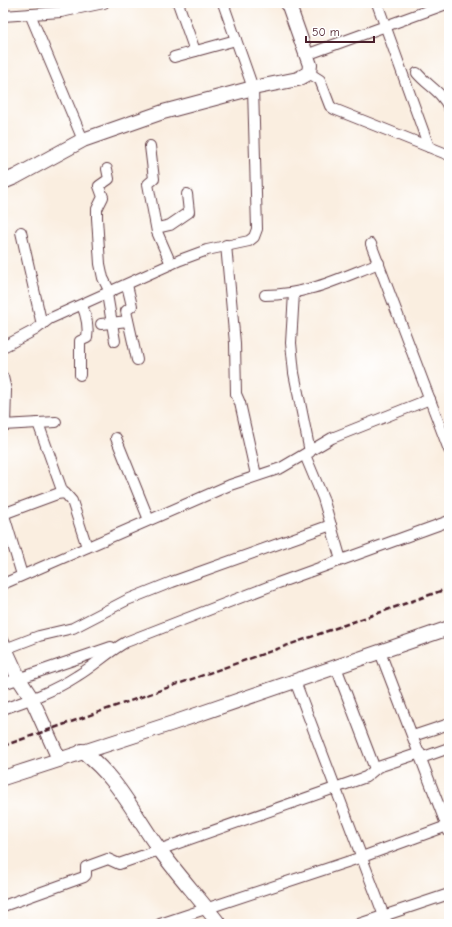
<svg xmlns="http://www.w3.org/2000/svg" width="452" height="927" font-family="'Comic Neue',sans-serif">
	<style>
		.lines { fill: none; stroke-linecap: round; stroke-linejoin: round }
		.street-casing { stroke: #643e46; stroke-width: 12 }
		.secondary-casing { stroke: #643e46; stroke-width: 16 }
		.street { stroke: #fff; stroke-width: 10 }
		.secondary { stroke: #fff; stroke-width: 14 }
		.rail { stroke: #4a1f2b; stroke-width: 2.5; stroke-dasharray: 6 3; stroke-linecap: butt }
	</style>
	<rect width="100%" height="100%" fill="#fff"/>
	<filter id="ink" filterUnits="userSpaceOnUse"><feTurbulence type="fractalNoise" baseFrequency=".025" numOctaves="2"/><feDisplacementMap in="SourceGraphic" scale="8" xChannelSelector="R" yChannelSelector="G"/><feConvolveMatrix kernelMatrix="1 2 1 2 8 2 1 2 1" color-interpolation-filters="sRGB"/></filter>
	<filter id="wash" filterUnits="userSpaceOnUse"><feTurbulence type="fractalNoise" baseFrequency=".012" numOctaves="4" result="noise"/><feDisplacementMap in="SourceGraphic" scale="16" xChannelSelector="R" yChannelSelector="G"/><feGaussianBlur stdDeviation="0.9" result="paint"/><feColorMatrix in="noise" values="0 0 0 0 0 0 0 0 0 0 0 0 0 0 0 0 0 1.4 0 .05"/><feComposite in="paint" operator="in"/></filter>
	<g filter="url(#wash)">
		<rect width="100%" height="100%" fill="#faeee0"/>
	</g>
	<g filter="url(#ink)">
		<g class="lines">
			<g class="street-casing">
				<g id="street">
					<path d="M 178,3 L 195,51"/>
					<path d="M 377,3 L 429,147"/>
					<path d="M 30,14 L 83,140"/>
					<path d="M 3,16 L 61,12 L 104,3"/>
					<path d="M 306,55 L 449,3"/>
					<path d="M 174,57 L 236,40"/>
					<path d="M 309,73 L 320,80 L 330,106 L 334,109 L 449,155"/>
					<path d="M 417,73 C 428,86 442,92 449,108"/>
					<path d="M 150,146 L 154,179 L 148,184 L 157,232 L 171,264"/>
					<path d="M 107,169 L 109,179 L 99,186 L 103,197 L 97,209 L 97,218 L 100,264 L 103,278 L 110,292"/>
					<path d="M 157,228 L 170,225 L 189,212 L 187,194"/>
					<path d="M 21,232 L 42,325"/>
					<path d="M 371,244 L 449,450"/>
					<path d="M 226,245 L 235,343 L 236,394 L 240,403 L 256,475"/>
					<path d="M 127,285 L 132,306 L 126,311 L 137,360"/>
					<path d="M 294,293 L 291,343 L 294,373 L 310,452"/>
					<path d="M 107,294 L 115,341"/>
					<path d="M 265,295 C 308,295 340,278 379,263"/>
					<path d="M 101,324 L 128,321"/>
					<path d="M 3,347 L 35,330 L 49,319 L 180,260 L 207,250 L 249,241 L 254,237 L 257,229 L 253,88 L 223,3"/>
					<path d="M 80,375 L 80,341 L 87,338 C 89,327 86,315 82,305"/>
					<path d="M 3,377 L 6,390 L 5,425"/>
					<path d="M 38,423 L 63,493"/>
					<path d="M 3,425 L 56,422"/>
					<path d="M 116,438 L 149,520"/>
					<path d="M 305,455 L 323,498 L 341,560"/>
					<path d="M 3,512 L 22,575"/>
					<path d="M 3,514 L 57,494 L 65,493 L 72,501 L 87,547"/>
					<path d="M 3,584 L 230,485 L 281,468 L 332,438 L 430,399"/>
					<path d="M 5,649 L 39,636 L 73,628 L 127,600 L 172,582 L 331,525"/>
					<path d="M 380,652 L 449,832"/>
					<path d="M 336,667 L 375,769"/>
					<path d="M 295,681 L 387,924"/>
					<path d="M 3,684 L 111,647"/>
					<path d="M 3,709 C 29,700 54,691 77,676 C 94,666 108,652 126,642 L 278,583 L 449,521"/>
					<path d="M 413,736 L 449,724"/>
					<path d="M 421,758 L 449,748"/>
					<path d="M 3,906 L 84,877 L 86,875 L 86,867 L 108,859 L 119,864 L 366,777 L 378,767 L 420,753"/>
					<path d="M 160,924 L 362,857 L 447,826"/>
					<path d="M 359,924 L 449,894"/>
				</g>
			</g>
			<g class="secondary-casing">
				<g id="secondary">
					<path d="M 3,182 L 15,177 L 83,140 L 163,112 L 253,88 L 298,79 L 309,73 L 310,65 L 288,3"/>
					<path d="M 3,644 L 19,679 L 32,699 L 59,759"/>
					<path d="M 82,751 C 119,779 133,813 159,849 C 178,875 200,899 219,924"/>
					<path d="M 3,778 L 173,723 L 449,628"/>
				</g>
			</g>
			<use href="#street" class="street"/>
			<use href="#secondary" class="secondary"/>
			<path class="rail" d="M 3,746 L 449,588"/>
		</g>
	</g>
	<rect width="452" height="927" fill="none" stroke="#fff" stroke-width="16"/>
	<path d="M306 36v6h68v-6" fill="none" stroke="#4a1f2b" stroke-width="2"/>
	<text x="312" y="36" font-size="12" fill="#4a1f2b" stroke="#ffffff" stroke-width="3" paint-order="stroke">50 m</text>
</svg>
